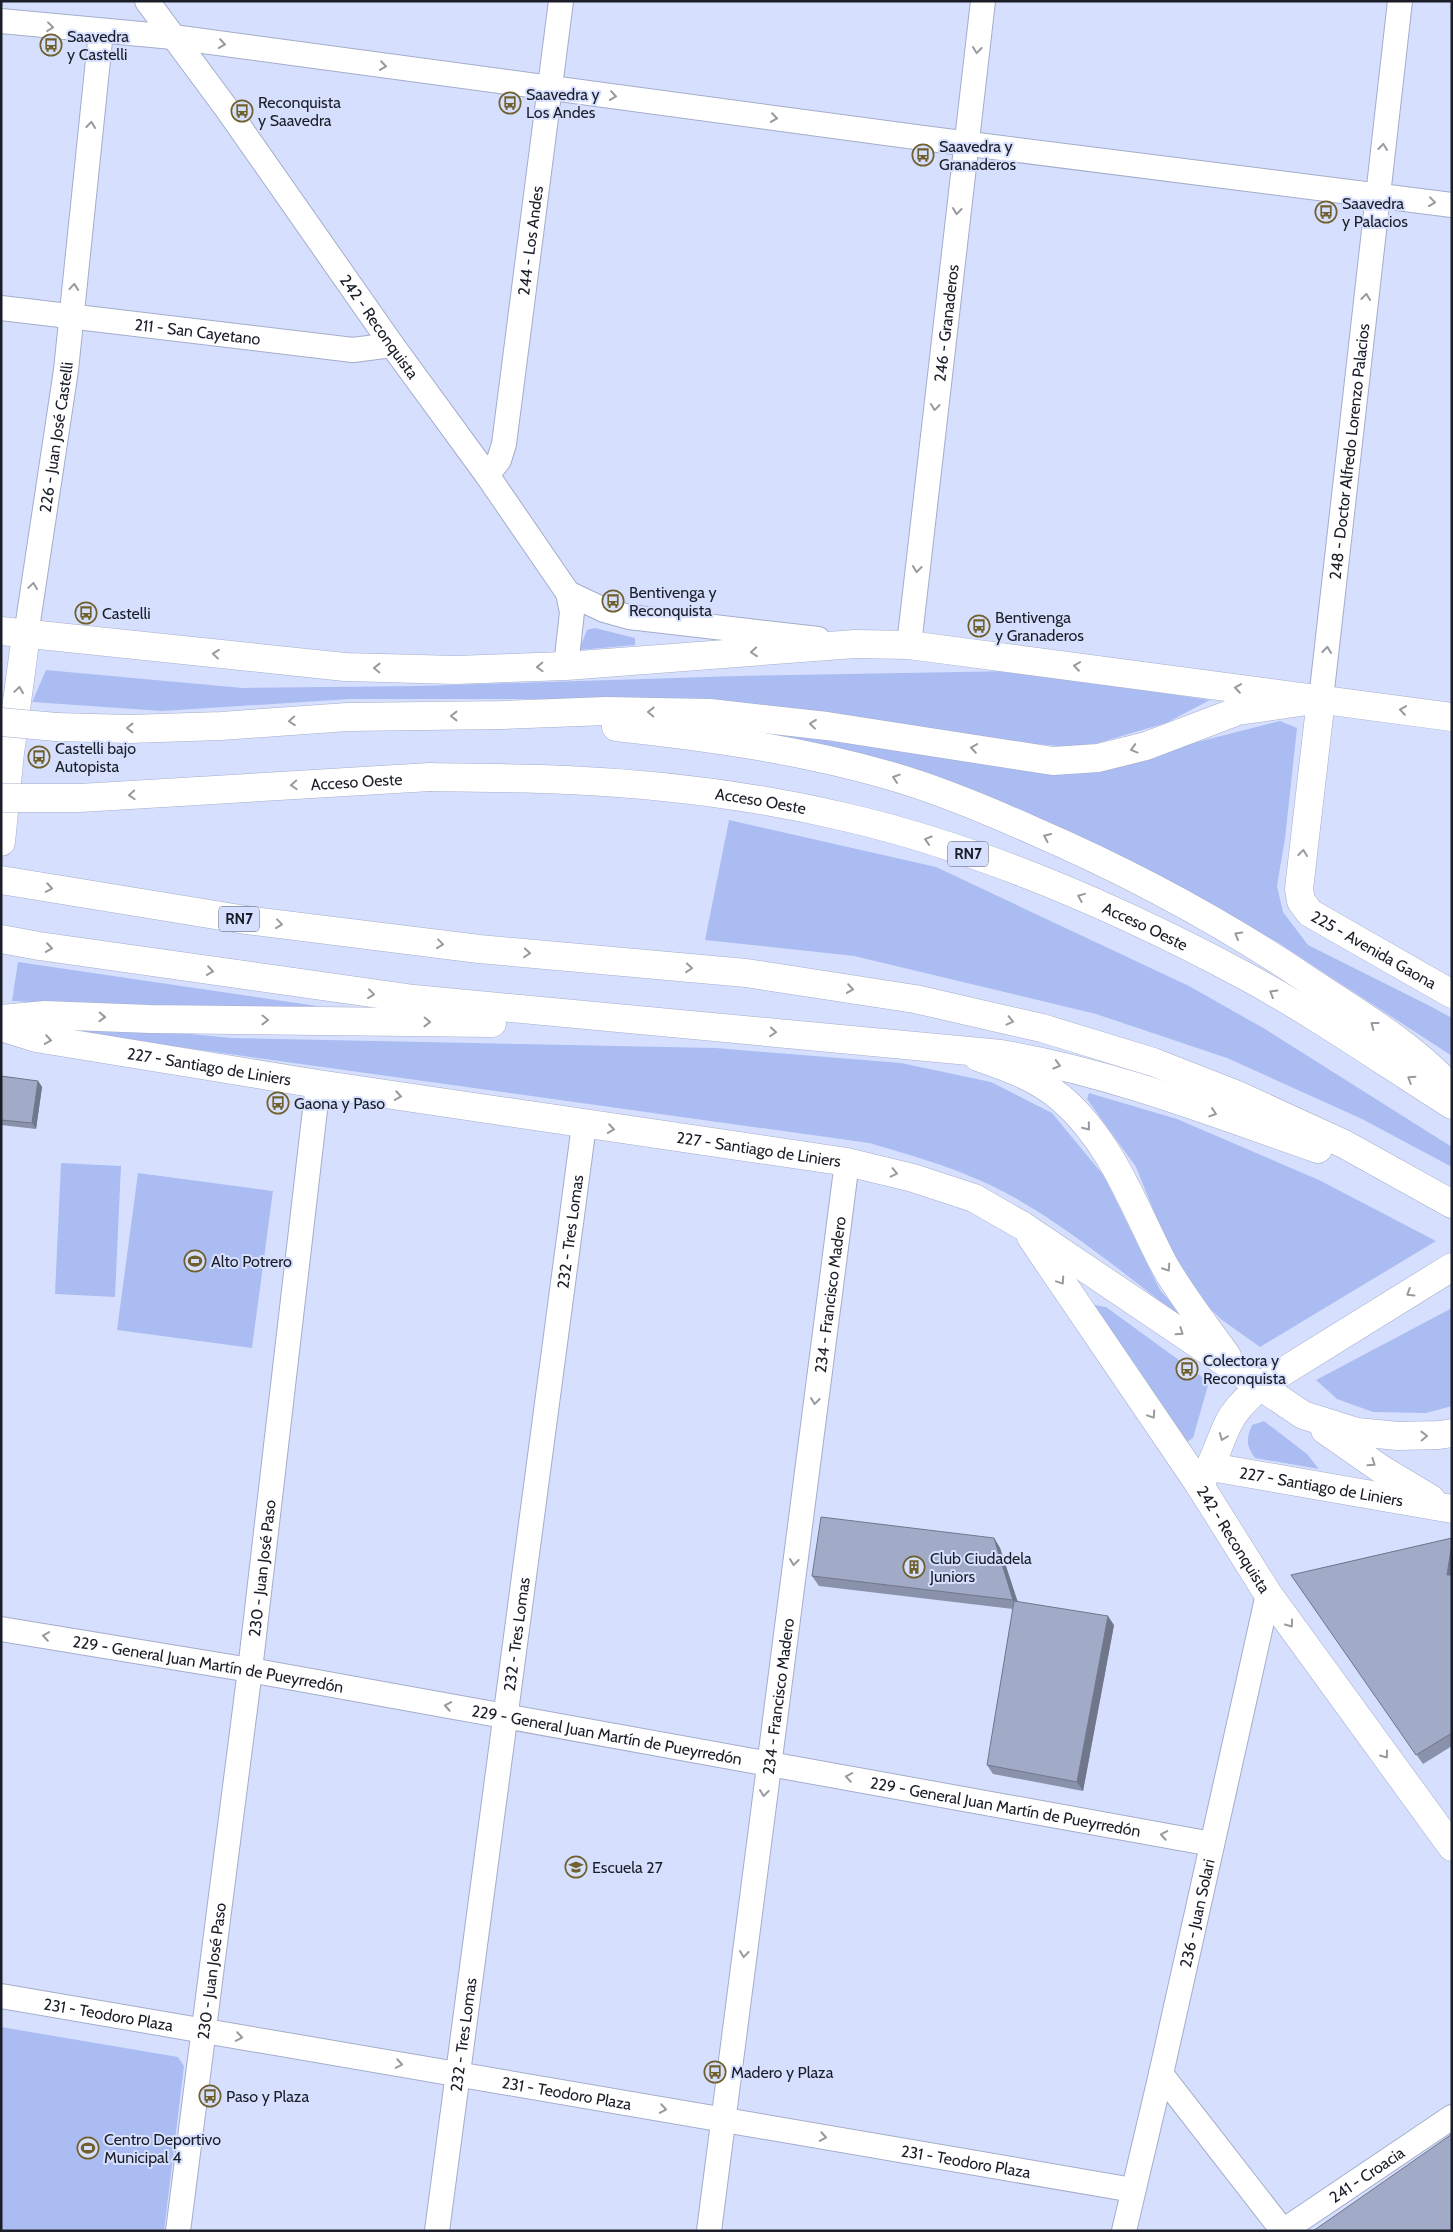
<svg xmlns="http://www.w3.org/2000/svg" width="1453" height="2232" font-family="Cabin,sans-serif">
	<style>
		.green { fill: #abbcf3 }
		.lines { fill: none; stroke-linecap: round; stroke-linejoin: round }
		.street-casing { stroke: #a4adca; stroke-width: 26 }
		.secondary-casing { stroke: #a4adca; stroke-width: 29 }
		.highway-casing { stroke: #a4adca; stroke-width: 29 }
		.street { stroke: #fff; stroke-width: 24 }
		.secondary { stroke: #fff; stroke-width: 28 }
		.highway { stroke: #fff; stroke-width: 28 }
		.highway-bridge-casing { stroke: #a4adca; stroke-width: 29; stroke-linecap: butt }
		.highway-bridge { stroke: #fff; stroke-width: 28 }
		.wall { fill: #8a92ab }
		.shaded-wall { fill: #71778b }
		.building { fill: #a1aac7; stroke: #71778b }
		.oneway { stroke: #989a9f }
		.labels { text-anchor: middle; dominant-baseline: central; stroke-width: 4; stroke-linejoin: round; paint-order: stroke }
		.shield { fill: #d6e0fe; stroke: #535869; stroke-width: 1 }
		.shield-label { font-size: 15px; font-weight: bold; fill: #1b1e29 }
		.poi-label { font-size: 16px; fill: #1b1e29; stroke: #d6e0fe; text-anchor: start }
		.street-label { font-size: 16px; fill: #1b1e29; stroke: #d6e0fe }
	</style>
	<rect width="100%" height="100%" fill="#d6e0fe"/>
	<g class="green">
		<path d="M 595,628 L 635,638 L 635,645 L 579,650 L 587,630 Z"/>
		<path d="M 46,670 L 243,688 L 418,686 L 737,676 L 1015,671 L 1210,700 L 1166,723 L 1081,748 L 958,737 L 615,699 L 350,699 L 162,711 L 32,702 Z"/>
		<path d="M 1280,721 L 1297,728 L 1285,839 L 1277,886 L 1283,912 L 1308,945 L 1430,1006 L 1452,1018 L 1452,1056 L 1277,942 L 1078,836 L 913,769 L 709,722 L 1107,765 Z"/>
		<path d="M 729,820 L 936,867 L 1189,986 L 1265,1029 L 1452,1147 L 1452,1167 L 1362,1119 L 1227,1058 L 1096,1014 L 854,956 L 705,940 Z"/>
		<path d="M 18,962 L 317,1006 L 164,1009 L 12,1001 Z"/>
		<path d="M 53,1021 L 232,1038 L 716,1048 L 901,1063 L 991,1082 L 1052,1113 L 1104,1176 L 1160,1290 L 1191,1325 C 1134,1282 1071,1228 1008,1194 C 964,1170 917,1157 869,1143 L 50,1029 Z"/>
		<path d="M 1089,1093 L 1177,1119 L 1319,1180 L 1436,1241 L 1260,1347 L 1222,1320 L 1200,1299 L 1169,1249 L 1136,1167 L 1087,1099 Z"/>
		<path d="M 61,1163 L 121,1166 L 115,1297 L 55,1294 Z"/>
		<path d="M 138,1173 L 273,1191 L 252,1348 L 117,1330 Z"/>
		<path d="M 1095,1305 L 1106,1307 L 1209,1382 L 1193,1438 L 1185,1443 L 1090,1311 Z"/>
		<path d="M 1452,1308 L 1452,1406 L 1426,1413 L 1373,1412 L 1337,1399 L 1316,1380 Z"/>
		<path d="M 1264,1421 L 1307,1454 L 1319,1469 L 1255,1458 C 1246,1445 1246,1439 1252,1425 Z"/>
		<path d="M 1,2027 L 178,2057 L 184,2066 L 164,2231 L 1,2231 Z"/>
	</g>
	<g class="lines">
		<g class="street-casing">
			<g id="street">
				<path id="s1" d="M 147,1 L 227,109 L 392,345 L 487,475 L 568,593 L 572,612 L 566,666"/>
				<path d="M 1,21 L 173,37 L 923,138 L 1452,205"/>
				<path id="s2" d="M 1,308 L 353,350 L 392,345"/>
				<path id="s3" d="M 487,475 L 499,460 L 504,444 L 561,1"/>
				<path d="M 568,593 L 604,610 L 629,617 L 818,639"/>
				<path id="s4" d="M 26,635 L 66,370 L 101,31"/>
				<path id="s5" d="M 909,645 L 983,1"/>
				<path id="s6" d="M 1321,699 L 1400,1"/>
				<path id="s7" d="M 1,1629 L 250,1670 L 1212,1844"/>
				<path id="s8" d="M 1,1996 L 1133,2190"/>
				<path d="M 1161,2074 L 1283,2231"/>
				<path id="s9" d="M 178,2231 L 250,1670 L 318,1084"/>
				<path id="s10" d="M 437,2231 L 584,1125"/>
				<path id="s11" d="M 709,2231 L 847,1162"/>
				<path id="s12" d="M 1124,2231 L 1161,2074 L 1268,1594"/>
				<path id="s13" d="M 1283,2231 L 1452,2117"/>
			</g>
		</g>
		<g class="secondary-casing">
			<g id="secondary">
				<path d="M 1,631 L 345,667 L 456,670 L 566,666 L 855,644 L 909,645 L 1452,717"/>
				<path id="s14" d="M 1321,699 L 1299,889 L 1301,901 L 1310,913 L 1452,994"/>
				<path d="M 1,842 L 10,753 L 26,635"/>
				<path id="s15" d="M 1,1027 L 36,1038 L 318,1084 L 847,1162 L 913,1178 L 974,1198 L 1023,1226 L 1303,1415 L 1357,1432 L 1398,1436 L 1439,1435 L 1452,1433"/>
				<path d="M 978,1057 C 1007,1067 1038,1078 1062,1099 C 1110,1140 1133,1204 1161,1259 C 1179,1293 1205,1325 1227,1356"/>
				<path id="s16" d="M 1031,1237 L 1199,1484 L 1268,1594 L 1452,1847"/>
				<path d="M 1325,1430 L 1381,1469 L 1431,1499"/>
				<path id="s17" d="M 1211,1467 L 1452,1509"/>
				<path d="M 1199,1484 C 1215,1462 1217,1447 1228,1424 C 1235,1409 1248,1398 1260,1386 L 1452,1267"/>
			</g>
		</g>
		<g class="highway-casing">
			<g id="highway">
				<path d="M 56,727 L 129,729 L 221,726 L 347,717 L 503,715 L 606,711 L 710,713 L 827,726 L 1053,761 L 1098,758 L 1146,746 L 1238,711 L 1321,699"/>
				<path d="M 616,727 C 709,737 801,750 891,776 C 940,790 987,810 1034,831 C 1131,873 1224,923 1311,982 C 1358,1013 1415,1047 1452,1089"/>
				<path id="s18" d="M 430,777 C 476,778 521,778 567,780 C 659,784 755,796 845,817 C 983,849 1122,910 1247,977 C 1317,1015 1384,1062 1452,1105"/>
				<path d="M 1,880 L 246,920 L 479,949 L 746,973 L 915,999 L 1042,1028 L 1153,1062 L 1235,1094 L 1344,1144 L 1452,1204"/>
				<path d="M 1,939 L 39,946 L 414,999 L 1001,1054 C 1110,1072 1214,1113 1318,1149"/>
				<path d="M 1,1019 L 45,1015 L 150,1019 L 492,1023"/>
			</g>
		</g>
		<use href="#street" class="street"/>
		<use href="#secondary" class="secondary"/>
		<use href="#highway" class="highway"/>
		<g class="highway-bridge-casing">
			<g id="highway-bridge">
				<path d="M 1,722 L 56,727"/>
				<path id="s19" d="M 1,798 L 80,798 L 430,777"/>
			</g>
		</g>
		<use href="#highway-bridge" class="highway-bridge"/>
	</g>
	<g class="wall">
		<path d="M 1,1076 L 38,1081 L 42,1087 L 36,1129 L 1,1125 Z"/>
		<path d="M 994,1538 L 1000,1548 L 1018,1602 L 1114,1625 L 1083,1791 L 993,1774 L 987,1765 L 1013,1609 L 819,1586 L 812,1576 Z"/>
		<path d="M 1452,1538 L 1452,1746 L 1423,1764 L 1291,1575 Z"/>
	</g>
	<g class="shaded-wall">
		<path d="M 38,1081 L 42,1087 L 36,1129 L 32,1123 Z"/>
		<path d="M 994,1538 L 1000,1548 L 1020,1610 L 1013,1600 Z"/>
		<path d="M 1452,1543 L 1452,1582 L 1447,1575 Z"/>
		<path d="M 1108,1616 L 1114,1625 L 1083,1791 L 1077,1782 Z"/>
	</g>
	<g class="building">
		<path d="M 1,1076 L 38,1081 L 32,1123 L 1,1120 Z"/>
		<path d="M 821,1517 L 994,1538 L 1013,1600 L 812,1576 Z"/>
		<path d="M 1452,1538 L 1452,1543 L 1447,1575 L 1452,1575 L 1452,1733 L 1416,1755 L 1291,1575 Z"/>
		<path d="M 1014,1601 L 1108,1616 L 1077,1782 L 987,1765 Z"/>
		<path d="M 1452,2134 L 1452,2231 L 1313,2231 Z"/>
	</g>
	<defs><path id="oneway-chevron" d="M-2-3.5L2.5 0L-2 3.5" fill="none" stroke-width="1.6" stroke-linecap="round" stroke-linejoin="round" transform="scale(1.25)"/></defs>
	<g class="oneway">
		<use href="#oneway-chevron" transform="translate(50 27) rotate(6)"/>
		<use href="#oneway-chevron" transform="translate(222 44) rotate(8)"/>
		<use href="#oneway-chevron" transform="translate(977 50) rotate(97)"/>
		<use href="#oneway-chevron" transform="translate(383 66) rotate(8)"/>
		<use href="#oneway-chevron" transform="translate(613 96) rotate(8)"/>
		<use href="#oneway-chevron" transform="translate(774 118) rotate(8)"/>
		<use href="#oneway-chevron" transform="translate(91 125) rotate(-84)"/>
		<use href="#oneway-chevron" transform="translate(1383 147) rotate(-83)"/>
		<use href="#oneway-chevron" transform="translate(1432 202) rotate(7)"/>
		<use href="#oneway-chevron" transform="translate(957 211) rotate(96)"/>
		<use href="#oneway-chevron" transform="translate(74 287) rotate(-85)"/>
		<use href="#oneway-chevron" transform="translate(1366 297) rotate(-84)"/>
		<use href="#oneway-chevron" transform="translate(935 407) rotate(96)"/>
		<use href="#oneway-chevron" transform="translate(917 569) rotate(96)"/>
		<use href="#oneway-chevron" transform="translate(33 586) rotate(-82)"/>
		<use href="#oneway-chevron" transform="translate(1327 650) rotate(-84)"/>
		<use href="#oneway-chevron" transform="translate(754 652) rotate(175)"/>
		<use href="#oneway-chevron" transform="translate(216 654) rotate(-174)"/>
		<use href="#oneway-chevron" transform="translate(1077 666) rotate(-172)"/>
		<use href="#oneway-chevron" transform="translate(540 667) rotate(178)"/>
		<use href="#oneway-chevron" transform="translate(377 668) rotate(-179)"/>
		<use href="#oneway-chevron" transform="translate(1238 688) rotate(-172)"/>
		<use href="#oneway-chevron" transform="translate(19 690) rotate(-82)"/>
		<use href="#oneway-chevron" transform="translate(1403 710) rotate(-172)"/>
		<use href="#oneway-chevron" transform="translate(651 712) rotate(-179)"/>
		<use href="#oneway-chevron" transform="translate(454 716) rotate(180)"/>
		<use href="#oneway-chevron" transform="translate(292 721) rotate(176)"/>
		<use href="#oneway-chevron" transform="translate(813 724) rotate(-174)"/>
		<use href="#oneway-chevron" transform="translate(130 728) rotate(180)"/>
		<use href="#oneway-chevron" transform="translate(974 748) rotate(-171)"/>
		<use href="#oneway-chevron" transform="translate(1134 749) rotate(165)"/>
		<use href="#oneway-chevron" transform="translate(896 778) rotate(-162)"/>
		<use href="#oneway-chevron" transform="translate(294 785) rotate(177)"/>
		<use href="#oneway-chevron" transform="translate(132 795) rotate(177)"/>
		<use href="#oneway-chevron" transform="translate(1047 837) rotate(-156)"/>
		<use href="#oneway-chevron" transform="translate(928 840) rotate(-163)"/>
		<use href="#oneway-chevron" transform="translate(1303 853) rotate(-83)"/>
		<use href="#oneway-chevron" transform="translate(49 888) rotate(10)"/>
		<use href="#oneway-chevron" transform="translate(1081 897) rotate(-158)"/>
		<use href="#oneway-chevron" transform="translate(279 924) rotate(7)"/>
		<use href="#oneway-chevron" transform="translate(1238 935) rotate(-150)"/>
		<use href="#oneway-chevron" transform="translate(440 944) rotate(7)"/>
		<use href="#oneway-chevron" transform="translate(49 948) rotate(8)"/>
		<use href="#oneway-chevron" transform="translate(527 953) rotate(5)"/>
		<use href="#oneway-chevron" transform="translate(689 968) rotate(5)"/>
		<use href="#oneway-chevron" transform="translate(210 971) rotate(8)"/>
		<use href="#oneway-chevron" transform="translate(850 989) rotate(9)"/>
		<use href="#oneway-chevron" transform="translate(1273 993) rotate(-149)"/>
		<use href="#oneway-chevron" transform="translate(371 994) rotate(7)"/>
		<use href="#oneway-chevron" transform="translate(102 1017) rotate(2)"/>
		<use href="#oneway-chevron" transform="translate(265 1020) rotate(1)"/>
		<use href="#oneway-chevron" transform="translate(1010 1021) rotate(13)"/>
		<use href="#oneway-chevron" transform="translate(427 1022) rotate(1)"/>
		<use href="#oneway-chevron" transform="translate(1374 1025) rotate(-143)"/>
		<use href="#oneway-chevron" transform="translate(773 1032) rotate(5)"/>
		<use href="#oneway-chevron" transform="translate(48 1040) rotate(9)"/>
		<use href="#oneway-chevron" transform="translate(1057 1065) rotate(16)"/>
		<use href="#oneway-chevron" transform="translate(1411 1079) rotate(-147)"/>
		<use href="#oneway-chevron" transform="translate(398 1096) rotate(9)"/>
		<use href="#oneway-chevron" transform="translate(1213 1113) rotate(18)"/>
		<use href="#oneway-chevron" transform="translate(1087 1127) rotate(51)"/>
		<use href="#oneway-chevron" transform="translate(611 1129) rotate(8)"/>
		<use href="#oneway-chevron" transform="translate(894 1173) rotate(13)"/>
		<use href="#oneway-chevron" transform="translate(1167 1268) rotate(57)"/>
		<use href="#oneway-chevron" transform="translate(1061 1281) rotate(56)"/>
		<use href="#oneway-chevron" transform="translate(1410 1293) rotate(148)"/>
		<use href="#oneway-chevron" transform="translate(1180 1332) rotate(34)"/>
		<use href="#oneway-chevron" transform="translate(815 1401) rotate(97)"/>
		<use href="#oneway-chevron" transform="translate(1152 1415) rotate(56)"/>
		<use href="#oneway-chevron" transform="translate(1424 1436) rotate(-1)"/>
		<use href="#oneway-chevron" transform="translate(1223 1437) rotate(111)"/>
		<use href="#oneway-chevron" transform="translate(1372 1463) rotate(35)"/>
		<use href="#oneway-chevron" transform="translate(794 1562) rotate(97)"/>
		<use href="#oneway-chevron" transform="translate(1290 1624) rotate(54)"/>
		<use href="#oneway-chevron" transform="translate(46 1636) rotate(-171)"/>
		<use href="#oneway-chevron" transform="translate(448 1706) rotate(-170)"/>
		<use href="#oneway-chevron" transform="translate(1385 1755) rotate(54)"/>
		<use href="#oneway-chevron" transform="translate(849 1777) rotate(-170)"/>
		<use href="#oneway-chevron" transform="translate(764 1793) rotate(97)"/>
		<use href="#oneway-chevron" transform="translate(1164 1835) rotate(-170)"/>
		<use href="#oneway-chevron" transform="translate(744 1954) rotate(97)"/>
		<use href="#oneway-chevron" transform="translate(239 2037) rotate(10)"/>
		<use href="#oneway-chevron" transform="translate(399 2064) rotate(10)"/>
		<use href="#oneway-chevron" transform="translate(663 2109) rotate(10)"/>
		<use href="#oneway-chevron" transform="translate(823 2137) rotate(10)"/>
	</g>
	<defs>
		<g id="bus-ring" transform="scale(1.125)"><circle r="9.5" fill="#d6e0fe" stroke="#70602e" stroke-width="1.5"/><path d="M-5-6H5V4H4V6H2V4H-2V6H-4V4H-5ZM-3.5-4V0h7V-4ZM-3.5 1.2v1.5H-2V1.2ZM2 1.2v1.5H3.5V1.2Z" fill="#70602e"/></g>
		<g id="stadium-ring" transform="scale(1.125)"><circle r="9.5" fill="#d6e0fe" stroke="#70602e" stroke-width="1.5"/><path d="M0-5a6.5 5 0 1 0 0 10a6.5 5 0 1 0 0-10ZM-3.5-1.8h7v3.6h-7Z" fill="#70602e"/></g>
		<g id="building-ring" transform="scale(1.125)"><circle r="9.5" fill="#d6e0fe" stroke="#70602e" stroke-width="1.5"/><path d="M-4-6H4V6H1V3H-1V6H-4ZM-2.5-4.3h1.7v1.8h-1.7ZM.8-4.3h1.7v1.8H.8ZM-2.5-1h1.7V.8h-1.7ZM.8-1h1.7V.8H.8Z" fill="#70602e"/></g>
		<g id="school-ring" transform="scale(1.125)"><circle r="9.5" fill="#d6e0fe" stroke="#70602e" stroke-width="1.5"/><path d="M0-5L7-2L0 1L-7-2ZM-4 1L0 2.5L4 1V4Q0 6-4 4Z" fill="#70602e"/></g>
	</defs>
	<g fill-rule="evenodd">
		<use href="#bus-ring" x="51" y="45"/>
		<use href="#bus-ring" x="510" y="103"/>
		<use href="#bus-ring" x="242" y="111"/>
		<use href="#bus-ring" x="923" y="155"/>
		<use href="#bus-ring" x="1326" y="212"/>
		<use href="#bus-ring" x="613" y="601"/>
		<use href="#bus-ring" x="86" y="613"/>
		<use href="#bus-ring" x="979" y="626"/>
		<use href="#bus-ring" x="39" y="757"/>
		<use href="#bus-ring" x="278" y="1103"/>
		<use href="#stadium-ring" x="195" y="1261"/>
		<use href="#bus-ring" x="1187" y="1369"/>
		<use href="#building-ring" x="914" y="1567"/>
		<use href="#school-ring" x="576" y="1867"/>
		<use href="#bus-ring" x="715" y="2072"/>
		<use href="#bus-ring" x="210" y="2096"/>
		<use href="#stadium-ring" x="88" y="2148"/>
	</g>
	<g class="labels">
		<g class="shield">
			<rect x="948" y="841.5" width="40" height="25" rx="4"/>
			<rect x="219" y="906.5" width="40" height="25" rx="4"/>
		</g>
		<g class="shield-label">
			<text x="968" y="854">RN7</text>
			<text x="239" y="919">RN7</text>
		</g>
		<g class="poi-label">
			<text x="67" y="36">Saavedra<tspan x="67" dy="18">y Castelli</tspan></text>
			<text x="526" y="94">Saavedra y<tspan x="526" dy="18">Los Andes</tspan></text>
			<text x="258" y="102">Reconquista<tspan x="258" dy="18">y Saavedra</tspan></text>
			<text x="939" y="146">Saavedra y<tspan x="939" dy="18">Granaderos</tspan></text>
			<text x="1342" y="203">Saavedra<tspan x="1342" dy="18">y Palacios</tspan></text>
			<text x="629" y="592">Bentivenga y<tspan x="629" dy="18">Reconquista</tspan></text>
			<text x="102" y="613">Castelli</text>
			<text x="995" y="617">Bentivenga<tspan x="995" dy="18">y Granaderos</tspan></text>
			<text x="55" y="748">Castelli bajo<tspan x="55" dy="18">Autopista</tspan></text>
			<text x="294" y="1103">Gaona y Paso</text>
			<text x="211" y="1261">Alto Potrero</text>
			<text x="1203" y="1360">Colectora y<tspan x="1203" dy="18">Reconquista</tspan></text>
			<text x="930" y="1558">Club Ciudadela<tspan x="930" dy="18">Juniors</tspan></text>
			<text x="592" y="1867">Escuela 27</text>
			<text x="731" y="2072">Madero y Plaza</text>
			<text x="226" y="2096">Paso y Plaza</text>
			<text x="104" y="2139">Centro Deportivo<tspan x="104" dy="18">Municipal 4</tspan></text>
		</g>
		<g class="street-label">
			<text stroke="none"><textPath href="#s3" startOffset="241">244 - Los Andes</textPath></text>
			<text stroke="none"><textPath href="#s5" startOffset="324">246 - Granaderos</textPath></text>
			<text stroke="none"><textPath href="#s1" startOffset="400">242 - Reconquista</textPath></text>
			<text stroke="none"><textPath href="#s2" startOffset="198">211 - San Cayetano</textPath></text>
			<text stroke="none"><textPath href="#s4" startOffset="200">226 - Juan José Castelli</textPath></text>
			<text stroke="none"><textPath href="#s6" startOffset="249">248 - Doctor Alfredo Lorenzo Palacios</textPath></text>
			<text stroke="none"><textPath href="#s19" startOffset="356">Acceso Oeste</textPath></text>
			<text stroke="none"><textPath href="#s18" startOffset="332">Acceso Oeste</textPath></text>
			<text stroke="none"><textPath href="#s18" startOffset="738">Acceso Oeste</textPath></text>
			<text stroke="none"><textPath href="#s14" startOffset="292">225 - Avenida Gaona</textPath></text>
			<text stroke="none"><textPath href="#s15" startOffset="212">227 - Santiago de Liniers</textPath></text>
			<text stroke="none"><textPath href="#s15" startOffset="768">227 - Santiago de Liniers</textPath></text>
			<text stroke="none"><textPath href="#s10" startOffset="1008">232 - Tres Lomas</textPath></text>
			<text stroke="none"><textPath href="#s11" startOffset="944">234 - Francisco Madero</textPath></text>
			<text stroke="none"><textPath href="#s17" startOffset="112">227 - Santiago de Liniers</textPath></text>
			<text stroke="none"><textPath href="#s16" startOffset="364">242 - Reconquista</textPath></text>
			<text stroke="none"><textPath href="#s9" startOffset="668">230 - Juan José Paso</textPath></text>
			<text stroke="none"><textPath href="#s10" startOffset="602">232 - Tres Lomas</textPath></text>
			<text stroke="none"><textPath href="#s7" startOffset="210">229 - General Juan Martín de Pueyrredón</textPath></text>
			<text stroke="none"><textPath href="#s11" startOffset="539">234 - Francisco Madero</textPath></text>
			<text stroke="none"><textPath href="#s7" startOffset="615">229 - General Juan Martín de Pueyrredón</textPath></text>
			<text stroke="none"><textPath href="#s7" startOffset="1020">229 - General Juan Martín de Pueyrredón</textPath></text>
			<text stroke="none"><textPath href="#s12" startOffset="326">236 - Juan Solari</textPath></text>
			<text stroke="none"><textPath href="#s9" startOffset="262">230 - Juan José Paso</textPath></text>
			<text stroke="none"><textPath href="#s8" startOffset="109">231 - Teodoro Plaza</textPath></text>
			<text stroke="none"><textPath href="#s10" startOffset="198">232 - Tres Lomas</textPath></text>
			<text stroke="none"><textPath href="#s8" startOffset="574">231 - Teodoro Plaza</textPath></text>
			<text stroke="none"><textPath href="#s8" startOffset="979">231 - Teodoro Plaza</textPath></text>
			<text stroke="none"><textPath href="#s13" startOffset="101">241 - Croacia</textPath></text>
		</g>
	</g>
	<rect width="1453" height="2232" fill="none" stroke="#1b1e29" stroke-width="5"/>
</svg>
